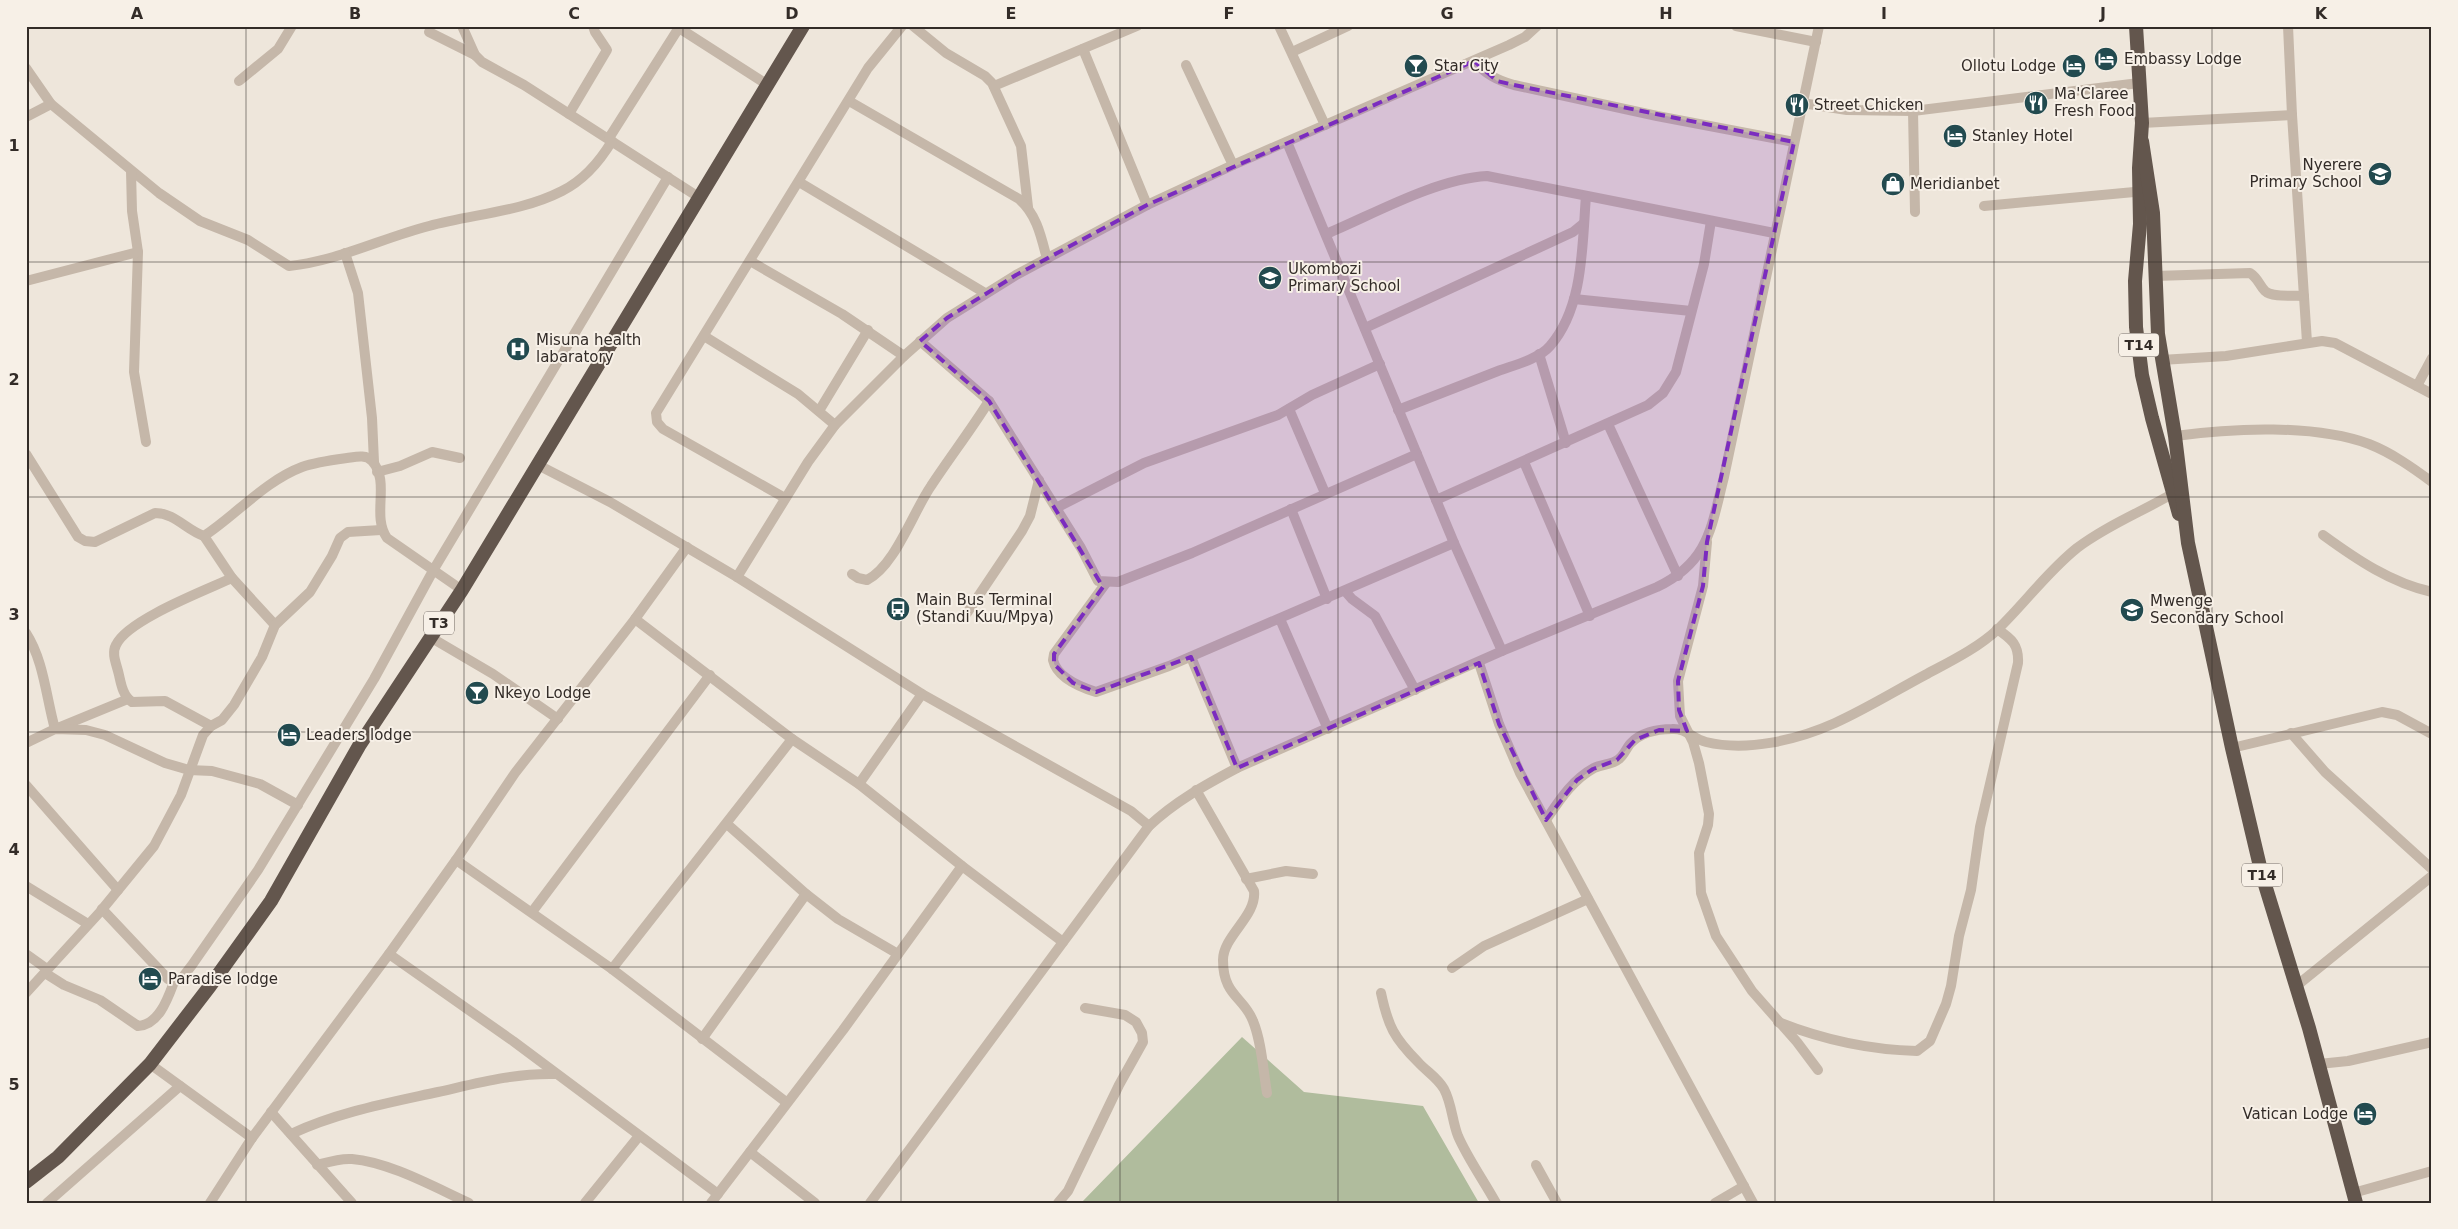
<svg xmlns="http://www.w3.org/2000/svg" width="2458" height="1229" font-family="'DejaVu Sans',sans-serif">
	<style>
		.green { fill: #b0bc9d }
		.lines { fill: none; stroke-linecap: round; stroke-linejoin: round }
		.minor { stroke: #c5b7a9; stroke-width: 10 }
		.trunk { stroke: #63564d; stroke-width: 14 }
		.marked { fill: #7b2cbf; fill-opacity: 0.2; stroke: #7b2cbf; stroke-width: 4; stroke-dasharray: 10 6; stroke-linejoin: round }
		.grid { fill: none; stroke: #332c28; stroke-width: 1; stroke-opacity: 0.55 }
		.labels { text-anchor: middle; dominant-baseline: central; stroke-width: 4; stroke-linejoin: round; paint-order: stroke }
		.shield { fill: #f7f0e7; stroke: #6e6761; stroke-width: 1 }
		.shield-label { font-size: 14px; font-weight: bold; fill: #332c28 }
		.poi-label { font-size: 15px; fill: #332c28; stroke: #f7f0e7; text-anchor: start }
		.neatline { fill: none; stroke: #332c28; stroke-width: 2 }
		.grid-label { font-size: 16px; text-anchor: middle; font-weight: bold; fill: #332c28 }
	</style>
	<rect width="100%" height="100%" fill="#eee6db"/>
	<path class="green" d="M 1242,1037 L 1304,1092 L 1423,1106 L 1479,1203 L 1081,1203 Z"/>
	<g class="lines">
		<g class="minor">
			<path d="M 462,26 L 475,55 L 482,62 L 524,85 L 700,198"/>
			<path d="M 913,26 L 946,53 L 985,76 L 992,83 L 1021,146 L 1028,207"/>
			<path d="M 1279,26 L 1325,125"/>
			<path d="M 1736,26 L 1816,42"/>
			<path d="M 2288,26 L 2292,115 L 2307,342"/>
			<path d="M 679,28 L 768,85"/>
			<path d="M 429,32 L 475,55"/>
			<path d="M 1083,49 L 1147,205"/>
			<path d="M 1292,52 L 1348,26"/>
			<path d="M 1474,61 C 1486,74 1496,80 1514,85 L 1657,116 L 1794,142"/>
			<path d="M 1186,65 L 1233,165"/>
			<path d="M 26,68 L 51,104 L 159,193 L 200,221 L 248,240 L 289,266 C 338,261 382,238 429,226 C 473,214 521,212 562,191 C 584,180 600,161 612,141"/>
			<path d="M 239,81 L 278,49 L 292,26"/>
			<path d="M 994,86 L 1137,26"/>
			<path d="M 849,101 L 1019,199 C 1037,215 1041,236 1047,259"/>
			<path d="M 1802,103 L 1847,110 L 1913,111 L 2139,83"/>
			<path d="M 1913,111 L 1915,212"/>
			<path d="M 569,114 L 607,50 L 595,32 L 593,26"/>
			<path d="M 26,117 L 51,104"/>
			<path d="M 2142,123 L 2292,115"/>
			<path d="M 609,138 L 680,26"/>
			<path d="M 1287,142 L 1454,543 L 1502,651"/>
			<path d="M 131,171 L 132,211 L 138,252 L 134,372 L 146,442"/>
			<path d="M 799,182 L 985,293"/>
			<path d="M 1984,206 L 2145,191"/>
			<path d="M 1326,234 C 1374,214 1435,179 1487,176 L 1774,233"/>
			<path d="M 345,253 L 358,293 L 372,418 L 374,462"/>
			<path d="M 750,261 L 842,314 L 904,356"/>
			<path d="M 2155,276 L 2250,273 C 2258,278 2259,285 2265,291 C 2272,298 2295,295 2304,296"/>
			<path d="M 26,281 L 138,252"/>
			<path d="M 1574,299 L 1691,311"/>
			<path d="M 1365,328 L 1573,232 L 1584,223"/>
			<path d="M 704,336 L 798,394 L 835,425"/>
			<path d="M 920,341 L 989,401 L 1081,548 L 1098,581 L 1118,582 L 1192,553 L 1417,454"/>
			<path d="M 1539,354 L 1566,443"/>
			<path d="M 2161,360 L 2226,356 L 2322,341 L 2335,343 L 2432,394"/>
			<path d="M 2417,386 L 2432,358"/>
			<path d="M 1289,409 L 1325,493"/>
			<path d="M 1398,410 C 1432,397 1465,384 1498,371 C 1514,365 1539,359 1550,346 C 1584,307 1582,245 1586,196"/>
			<path d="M 819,411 L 868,330"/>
			<path d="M 1608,424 L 1678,576"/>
			<path d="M 2175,436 C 2233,428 2314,424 2369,444 C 2392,453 2413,468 2432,482"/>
			<path d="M 26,454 L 78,537 L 85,541 L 95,542 L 155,513 C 175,513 186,530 204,536 C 236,515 265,481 302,467 C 316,462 332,460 347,458 C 355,457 366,454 372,461 C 391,482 371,515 387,538 L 462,590"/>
			<path d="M 1524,462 L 1590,616"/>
			<path d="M 538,465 L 610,502 L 737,577 L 922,694 L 1131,811 L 1149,826"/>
			<path d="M 377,472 L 400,466 L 432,452 L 460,458"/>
			<path d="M 785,498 L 663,429 L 657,422 L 656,413 L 868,68 L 902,26"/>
			<path d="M 1436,500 L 1648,405 L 1663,393 L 1676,372 L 1704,264 L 1711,221"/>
			<path d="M 1056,508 L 1144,463 L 1278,415 L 1312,395 L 1380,364"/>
			<path d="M 1291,509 L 1327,599"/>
			<path d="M 2323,535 C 2356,559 2391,583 2432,592"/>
			<path d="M 204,536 L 232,578 L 275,625"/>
			<path d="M 1707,542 L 1703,586 L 1678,681 L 1680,716 L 1693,742 L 1699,763 L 1709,814 L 1708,825 L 1699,853 L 1701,893 L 1716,936 L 1752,991 L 1797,1042 L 1818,1070"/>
			<path d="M 852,574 L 858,578 L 867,580 C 895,566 913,512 931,486 C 950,457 971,430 989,401"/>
			<path d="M 737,577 L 808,462 L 835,425 L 904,356 L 947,318 L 1016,275 L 1147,205 L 1233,165 L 1509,45 L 1525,37 L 1537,26"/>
			<path d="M 1106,583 L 1054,654 L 1053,660 C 1057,677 1080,687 1096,692 L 1169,666 L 1454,543"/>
			<path d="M 1345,591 L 1352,599 L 1375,616 L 1415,690"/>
			<path d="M 967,613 L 1022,531 L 1030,516 L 1039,480"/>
			<path d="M 635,619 L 792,739 L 859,784 L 962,866 L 1063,942"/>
			<path d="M 1280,619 L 1328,729"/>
			<path d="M 26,633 C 44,661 46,697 55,729 L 128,699"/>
			<path d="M 430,637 L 493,674 L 558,719"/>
			<path d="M 1191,657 L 1237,768"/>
			<path d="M 1479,663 L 1499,724 L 1520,773 L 1753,1203"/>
			<path d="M 211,726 L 165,701 L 132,702 C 123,696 121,684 119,675 C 117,665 111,654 116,645 C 127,620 206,590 232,578"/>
			<path d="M 2291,733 L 2325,772 L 2432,869"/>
			<path d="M 26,743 L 55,729 L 86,730 L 105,735 L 165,763 L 189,770 L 212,771 L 260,784 L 298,805"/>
			<path d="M 2232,748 L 2382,712 L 2397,715 L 2432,734"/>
			<path d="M 859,784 L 922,694"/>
			<path d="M 26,785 L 118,890"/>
			<path d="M 1196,790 L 1254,891 C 1257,916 1223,936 1223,960 C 1223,996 1244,997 1253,1021 C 1262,1043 1263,1070 1267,1093"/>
			<path d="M 1546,820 C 1559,801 1572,780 1594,768 C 1602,764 1612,765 1619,759 C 1624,755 1626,749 1630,744 C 1640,733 1657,729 1672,729 C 1686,728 1693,739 1706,742 C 1747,752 1797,740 1835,723 C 1866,709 1895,691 1925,675 C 1949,662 1978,648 1998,629 C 2025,603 2047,572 2077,548 C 2106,526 2141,512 2172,494"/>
			<path d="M 727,824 L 806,894 L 838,919 L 898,954"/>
			<path d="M 456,860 L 612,969 L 786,1102"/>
			<path d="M 1246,879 L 1286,871 L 1313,874"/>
			<path d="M 26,886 L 88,924"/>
			<path d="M 102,909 L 168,979 L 174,982 L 182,978 L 192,965 L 258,870 L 374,679 L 434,569 L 668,177"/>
			<path d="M 532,912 L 710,675"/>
			<path d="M 26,954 L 47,969"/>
			<path d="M 389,954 L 513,1041 L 718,1194"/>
			<path d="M 1452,968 L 1484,946 L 1588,899"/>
			<path d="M 612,969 L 792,739"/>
			<path d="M 45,973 L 64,985 L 100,1000 L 138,1026 C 159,1025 168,998 174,982"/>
			<path d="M 2295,987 L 2432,876"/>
			<path d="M 26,993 L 100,912 L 154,846 L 181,795 L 203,735 L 211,726 L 222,720 L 234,705 L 262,657 L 275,625 L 310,592 L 332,556 L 340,538 L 348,532 L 381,530"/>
			<path d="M 1381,993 C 1388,1026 1394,1038 1418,1062 C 1427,1072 1437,1077 1444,1089 C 1452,1104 1452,1121 1458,1136 C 1468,1159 1484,1181 1496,1203"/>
			<path d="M 1778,1022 C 1821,1039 1870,1050 1917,1051 L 1930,1041 L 1946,1004 L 1951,986 L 1959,936 L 1971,890 L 1980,827 L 2018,663 C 2019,645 2012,639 1997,629"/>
			<path d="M 702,1039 L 806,894"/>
			<path d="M 150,1064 L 252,1138"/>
			<path d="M 2319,1064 L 2348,1061 L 2432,1042"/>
			<path d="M 271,1112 L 352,1203"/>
			<path d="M 291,1134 C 338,1112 388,1103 438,1092 C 478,1083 514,1073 555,1074"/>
			<path d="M 750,1152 L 815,1203"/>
			<path d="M 317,1165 C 328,1162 340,1158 352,1159 C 389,1162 434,1187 469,1203"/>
			<path d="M 1536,1165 L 1557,1203"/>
			<path d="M 2353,1193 L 2432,1171"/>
			<path d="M 47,1203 L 180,1086"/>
			<path d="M 210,1203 L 252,1138 L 389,954 L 456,860 L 515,773 L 635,619 L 687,547"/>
			<path d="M 585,1203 L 639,1136"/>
			<path d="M 711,1203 L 843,1030 L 962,866"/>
			<path d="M 870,1203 L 1149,826 C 1176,801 1205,785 1237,768 L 1502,651 L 1657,587 C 1709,562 1711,528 1724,477 L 1819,26"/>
			<path d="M 1058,1203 L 1068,1191 L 1119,1085 L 1143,1042 L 1142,1033 L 1136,1022 L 1125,1015 L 1085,1008"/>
			<path d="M 1715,1203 L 1744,1186"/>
		</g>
		<g class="trunk">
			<path d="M 2136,26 L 2142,123 L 2139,168 L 2140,224 L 2135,281 L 2136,327 L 2142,375 L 2152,418 L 2179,514"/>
			<path d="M 2142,141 L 2153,213 L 2158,334 L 2175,436 L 2188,543 L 2199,594 L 2232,748 L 2262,875 L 2309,1028 L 2356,1203"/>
			<path d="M 26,1182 L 58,1157 L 150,1064 L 210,986 L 271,901 L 359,746 L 462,590 L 803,26"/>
		</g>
	</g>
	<path class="marked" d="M 1474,61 L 1497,81 L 1514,85 L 1794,142 L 1707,542 L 1703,586 L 1678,681 L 1679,710 L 1687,731 L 1659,730 L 1635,740 L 1617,760 L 1593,769 L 1577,780 L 1546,820 L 1499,724 L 1479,663 L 1237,768 L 1191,657 L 1096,692 L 1073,683 L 1054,664 L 1054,654 L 1103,587 L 989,401 L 920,341 L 947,318 L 1016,275 L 1147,205 Z"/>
	<path class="grid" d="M 246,26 L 246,1203M 464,26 L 464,1203M 683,26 L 683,1203M 901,26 L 901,1203M 1120,26 L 1120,1203M 1338,26 L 1338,1203M 1557,26 L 1557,1203M 1775,26 L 1775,1203M 1994,26 L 1994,1203M 2212,26 L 2212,1203M 26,262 L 2432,262M 26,497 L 2432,497M 26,732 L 2432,732M 26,967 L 2432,967"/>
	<defs>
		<g id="hotel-disc" transform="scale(1.25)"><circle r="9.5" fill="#224a4f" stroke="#f7f0e7"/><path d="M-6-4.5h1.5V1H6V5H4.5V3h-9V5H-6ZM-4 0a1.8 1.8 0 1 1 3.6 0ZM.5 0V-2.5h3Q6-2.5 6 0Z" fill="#fff"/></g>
		<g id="bar-disc" transform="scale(1.25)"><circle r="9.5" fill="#224a4f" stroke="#f7f0e7"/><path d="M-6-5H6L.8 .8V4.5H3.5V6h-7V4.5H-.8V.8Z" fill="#fff"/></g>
		<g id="restaurant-disc" transform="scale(1.25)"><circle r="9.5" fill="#224a4f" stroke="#f7f0e7"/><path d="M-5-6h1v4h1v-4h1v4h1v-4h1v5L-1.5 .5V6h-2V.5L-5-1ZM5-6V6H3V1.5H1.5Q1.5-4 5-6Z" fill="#fff"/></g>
		<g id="school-disc" transform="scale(1.25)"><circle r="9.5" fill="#224a4f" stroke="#f7f0e7"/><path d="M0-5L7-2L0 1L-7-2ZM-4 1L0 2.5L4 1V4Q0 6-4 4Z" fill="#fff"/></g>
		<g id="shop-disc" transform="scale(1.25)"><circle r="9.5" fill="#224a4f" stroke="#f7f0e7"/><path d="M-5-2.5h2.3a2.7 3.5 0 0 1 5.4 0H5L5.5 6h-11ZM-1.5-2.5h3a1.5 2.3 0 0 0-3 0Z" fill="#fff"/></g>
		<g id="hospital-disc" transform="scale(1.25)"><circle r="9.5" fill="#224a4f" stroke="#f7f0e7"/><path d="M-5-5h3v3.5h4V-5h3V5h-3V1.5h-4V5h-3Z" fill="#fff"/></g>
		<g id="bus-disc" transform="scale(1.25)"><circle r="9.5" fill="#224a4f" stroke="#f7f0e7"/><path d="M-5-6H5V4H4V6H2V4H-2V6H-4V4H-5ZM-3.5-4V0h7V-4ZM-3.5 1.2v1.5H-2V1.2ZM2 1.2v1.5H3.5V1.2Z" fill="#fff"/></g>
	</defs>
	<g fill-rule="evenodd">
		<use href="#hotel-disc" x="2106" y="59"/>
		<use href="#bar-disc" x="1416" y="66"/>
		<use href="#hotel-disc" x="2074" y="66"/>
		<use href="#restaurant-disc" x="2036" y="103"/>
		<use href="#restaurant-disc" x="1797" y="105"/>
		<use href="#hotel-disc" x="1955" y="136"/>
		<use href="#school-disc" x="2380" y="174"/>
		<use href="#shop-disc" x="1893" y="184"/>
		<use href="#school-disc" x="1270" y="278"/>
		<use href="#hospital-disc" x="518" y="349"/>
		<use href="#bus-disc" x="898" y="609"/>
		<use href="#school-disc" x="2132" y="610"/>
		<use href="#bar-disc" x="477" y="693"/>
		<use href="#hotel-disc" x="289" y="735"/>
		<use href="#hotel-disc" x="150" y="979"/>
		<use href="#hotel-disc" x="2365" y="1114"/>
	</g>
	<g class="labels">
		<g class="shield">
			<rect x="2119" y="333.5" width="40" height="23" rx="4"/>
			<rect x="424" y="611.5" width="30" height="23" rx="4"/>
			<rect x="2242" y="863.5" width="40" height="23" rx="4"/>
		</g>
		<g class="shield-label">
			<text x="2139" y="345">T14</text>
			<text x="439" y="623">T3</text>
			<text x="2262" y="875">T14</text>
		</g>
		<g class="poi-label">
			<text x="2124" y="59">Embassy Lodge</text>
			<text x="1434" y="66">Star City</text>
			<text x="2056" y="66" text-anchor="end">Ollotu Lodge</text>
			<text x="2054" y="94">Ma'Claree<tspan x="2054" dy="17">Fresh Food</tspan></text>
			<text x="1814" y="105">Street Chicken</text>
			<text x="1972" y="136">Stanley Hotel</text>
			<text x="2362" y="165" text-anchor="end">Nyerere<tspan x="2362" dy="17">Primary School</tspan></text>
			<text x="1910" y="184">Meridianbet</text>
			<text x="1288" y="269">Ukombozi<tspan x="1288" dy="17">Primary School</tspan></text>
			<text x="536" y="340">Misuna health<tspan x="536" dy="17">labaratory</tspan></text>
			<text x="916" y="600">Main Bus Terminal<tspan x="916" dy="17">(Standi Kuu/Mpya)</tspan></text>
			<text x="2150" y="601">Mwenge<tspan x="2150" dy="17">Secondary School</tspan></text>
			<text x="494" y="693">Nkeyo Lodge</text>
			<text x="306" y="735">Leaders lodge</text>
			<text x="168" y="979">Paradise lodge</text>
			<text x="2348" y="1114" text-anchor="end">Vatican Lodge</text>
		</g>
	</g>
	<rect width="2458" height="1229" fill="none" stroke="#f7f0e7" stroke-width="55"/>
	<rect x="28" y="28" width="2402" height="1174" class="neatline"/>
	<g class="grid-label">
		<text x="137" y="19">A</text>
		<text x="355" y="19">B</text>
		<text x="574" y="19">C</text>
		<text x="792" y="19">D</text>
		<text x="1011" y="19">E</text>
		<text x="1229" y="19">F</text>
		<text x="1447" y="19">G</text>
		<text x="1666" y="19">H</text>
		<text x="1884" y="19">I</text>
		<text x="2103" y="19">J</text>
		<text x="2321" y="19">K</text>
		<text x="14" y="151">1</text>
		<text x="14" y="385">2</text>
		<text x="14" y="620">3</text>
		<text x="14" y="855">4</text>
		<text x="14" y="1090">5</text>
	</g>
</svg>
